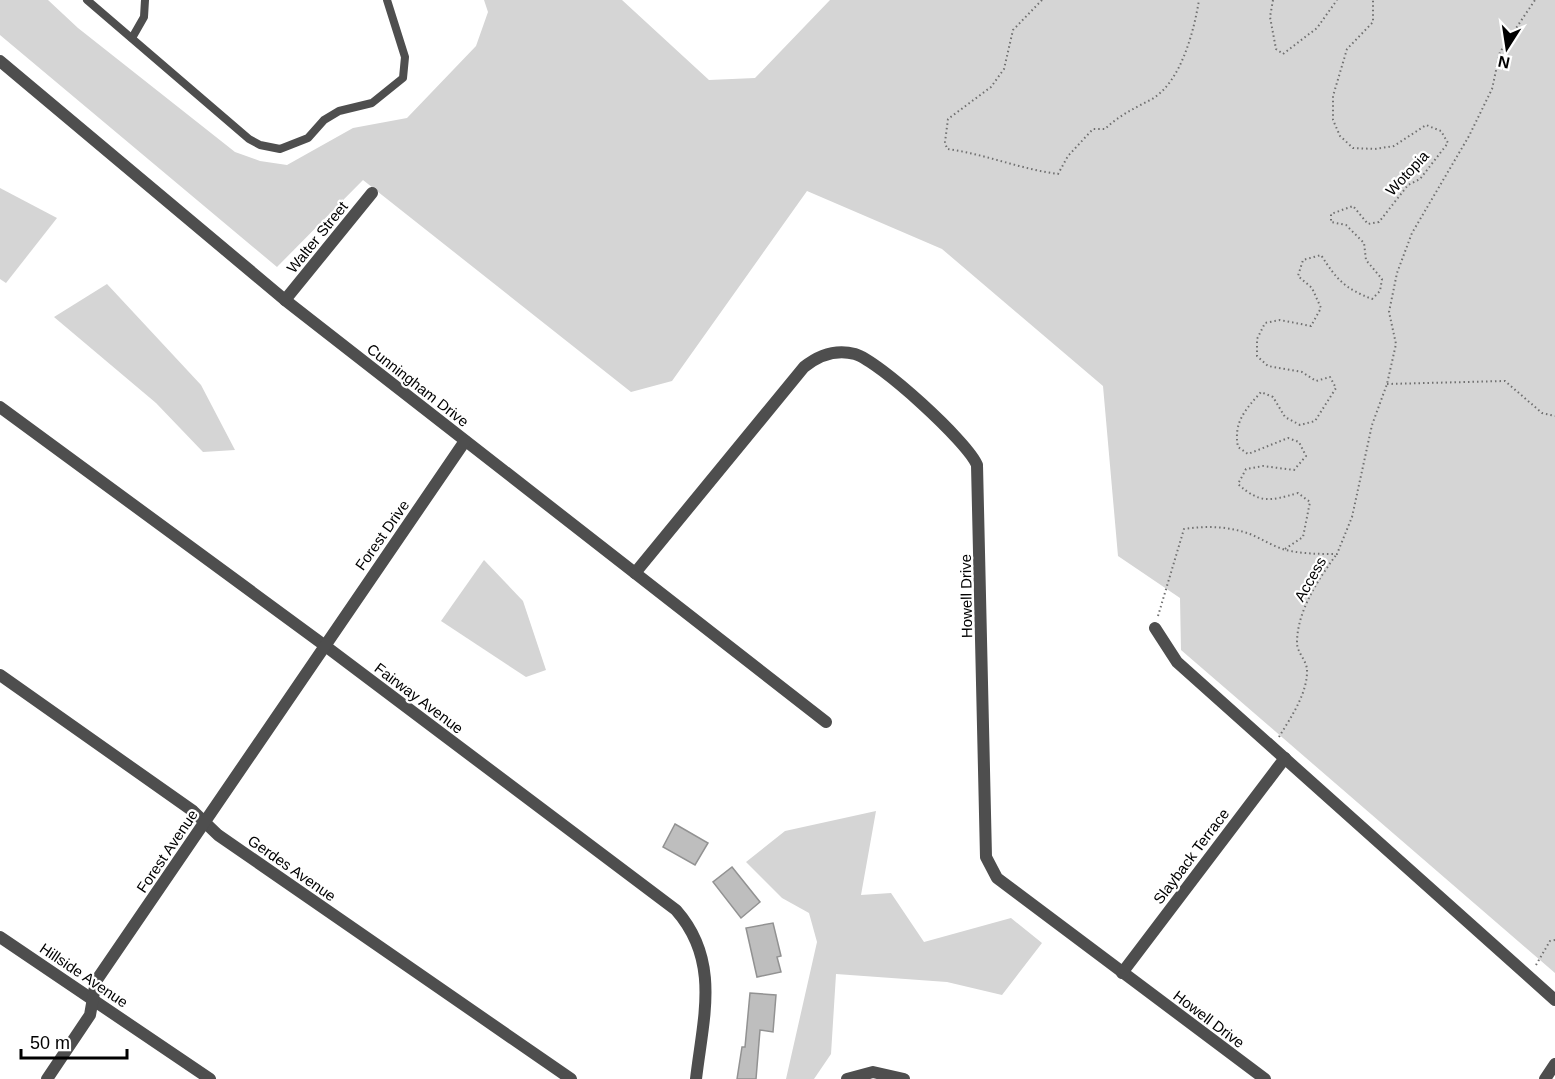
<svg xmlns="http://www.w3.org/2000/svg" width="1555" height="1079" font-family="Arial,sans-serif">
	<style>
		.green { fill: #d5d5d5 }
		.building { fill: #bebebe; stroke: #929292; stroke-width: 1.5 }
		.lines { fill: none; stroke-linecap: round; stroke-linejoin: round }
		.path { stroke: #707070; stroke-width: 2; stroke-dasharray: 1.5 3; stroke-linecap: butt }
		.service { stroke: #4e4e4e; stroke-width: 8 }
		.minor { stroke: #4e4e4e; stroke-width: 12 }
		.labels { text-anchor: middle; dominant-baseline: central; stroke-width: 4.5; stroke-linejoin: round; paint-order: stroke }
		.street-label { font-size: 15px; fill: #000; stroke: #fff }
	</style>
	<rect width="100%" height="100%" fill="#fff"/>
	<g class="green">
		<path d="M 0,0 L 48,0 L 78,28 L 235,152 L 260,161 L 287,165 L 353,128 L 407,118 L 476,46 L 488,12 L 484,0 L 622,0 L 709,80 L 755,78 L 830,0 L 1555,0 L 1555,973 L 1181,650 L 1180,598 L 1118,556 L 1103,386 L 942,249 L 807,191 L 672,381 L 631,392 L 363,180 L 277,267 L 0,35 Z"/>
		<path d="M 0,188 L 57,218 L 6,283 L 0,279 Z"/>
		<path d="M 107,284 L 201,385 L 235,450 L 203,452 L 156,403 L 54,317 Z"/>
		<path d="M 484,560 L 523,601 L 546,670 L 526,677 L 441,621 Z"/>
		<path d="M 876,811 L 861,895 L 891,893 L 924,942 L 1011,918 L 1042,943 L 1002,995 L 947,982 L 836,974 L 831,1054 L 814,1079 L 786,1079 L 817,942 L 809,913 L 782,898 L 746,862 L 785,831 Z"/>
	</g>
	<g class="building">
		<path d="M 675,824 L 708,843 L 695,865 L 663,847 Z"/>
		<path d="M 732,867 L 760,902 L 741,918 L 713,882 Z"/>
		<path d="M 773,923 L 781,956 L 777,957 L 781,972 L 757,977 L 746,928 Z"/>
		<path d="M 750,993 L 776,995 L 773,1032 L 760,1030 L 756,1079 L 737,1079 L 742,1047 L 745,1047 Z"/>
	</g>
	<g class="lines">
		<g class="path">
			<path d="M 1042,0 L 1013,30 L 1004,69 L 991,87 L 948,119 L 945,142 L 947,149 C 985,154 1020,169 1058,174 L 1068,156 L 1093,129 L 1105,129 C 1118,116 1135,108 1152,99 C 1181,82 1194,31 1199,0"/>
			<path d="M 1273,0 L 1270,17 L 1276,49 L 1283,54 L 1317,28 L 1337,0"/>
			<path d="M 1387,384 L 1505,381 L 1542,413 L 1555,416"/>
			<path d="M 1285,549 L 1303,537 L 1310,502 L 1298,493 C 1270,501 1260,504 1238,484 L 1246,469 L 1263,466 L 1294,470 L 1306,456 L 1299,442 L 1288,438 L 1248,454 L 1238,447 C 1233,422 1246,409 1261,392 L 1273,397 L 1285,417 L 1300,425 L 1315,421 L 1336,388 L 1330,377 L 1316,381 L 1302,372 L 1268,366 L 1257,356 L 1257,339 L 1265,323 L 1280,320 L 1311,326 L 1321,308 L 1312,288 L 1298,276 L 1303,260 L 1321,255 C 1337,280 1344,288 1372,299 L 1380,291 L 1382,279 L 1366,260 L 1364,243 L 1346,225 L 1331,222 L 1331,214 L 1353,206 L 1368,224 L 1379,222 L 1408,185 L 1420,179 L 1448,143 L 1441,131 L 1426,125 L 1394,146 L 1375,149 L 1353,148 L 1340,136 L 1333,120 L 1333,96 L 1347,49 L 1373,22 L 1373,0"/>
			<path d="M 1158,616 L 1184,529 C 1204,526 1224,526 1244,532 C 1258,536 1271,546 1286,550 C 1303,554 1319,554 1337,554 L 1352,517 L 1372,425 L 1387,384 L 1396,344 L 1389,312 L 1397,273 L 1412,233 L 1469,136 L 1492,89 L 1500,52 L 1535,0"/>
			<path d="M 1279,737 C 1291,717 1308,693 1307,669 C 1306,660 1297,652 1297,643 C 1297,611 1318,580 1336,555"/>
			<path d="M 1536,965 L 1550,941 L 1555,940"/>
		</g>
		<g class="service">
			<path d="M 87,0 L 249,139 L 260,145 L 280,149 L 308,138 L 324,120 L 339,111 L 372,103 L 403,78 L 405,57 L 387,0"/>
			<path d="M 132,38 L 144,17 L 145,0"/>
		</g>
		<g class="minor">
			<path d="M 0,61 L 285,300 L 826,722"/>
			<path d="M 285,300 L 372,193"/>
			<path d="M 0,407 L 324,645 L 676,910 C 721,961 703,1018 696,1079"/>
			<path d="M 635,573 L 804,367 C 819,355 836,349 855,354 C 879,361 968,442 977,465 L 986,857 L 997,878 L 1265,1079"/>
			<path d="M 1155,628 L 1177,662 L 1555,1000"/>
			<path d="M 0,675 L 193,811 L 218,835 L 571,1079"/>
			<path d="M 0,937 L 210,1079"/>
			<path d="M 1122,973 L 1285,758"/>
			<path d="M 47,1079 L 90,1015 L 96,981 L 465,441"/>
			<path d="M 847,1079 L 873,1072 L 904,1079"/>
			<path d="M 1545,1079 L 1555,1064"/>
		</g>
	</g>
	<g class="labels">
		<g class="street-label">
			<text transform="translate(1407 173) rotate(-47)">Wotopia</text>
			<text transform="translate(317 237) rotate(-51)">Walter Street</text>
			<text transform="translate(418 385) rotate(38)">Cunningham Drive</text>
			<text transform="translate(382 535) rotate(-55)">Forest Drive</text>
			<text transform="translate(1310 579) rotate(-60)">Access</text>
			<text transform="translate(966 596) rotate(-91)">Howell Drive</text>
			<text transform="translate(419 698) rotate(37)">Fairway Avenue</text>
			<text transform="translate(167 851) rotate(-56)">Forest Avenue</text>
			<text transform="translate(1191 856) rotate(-53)">Slayback Terrace</text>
			<text transform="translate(292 868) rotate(35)">Gerdes Avenue</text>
			<text transform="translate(84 975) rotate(34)">Hillside Avenue</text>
			<text transform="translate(1209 1019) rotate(37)">Howell Drive</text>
		</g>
	</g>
	<g transform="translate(1507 48) rotate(192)" stroke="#ffffff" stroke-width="4.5" paint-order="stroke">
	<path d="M0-4.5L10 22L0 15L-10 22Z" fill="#000000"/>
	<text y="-9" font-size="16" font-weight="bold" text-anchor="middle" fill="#000000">N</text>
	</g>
	<path d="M21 1049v9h106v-9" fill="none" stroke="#000000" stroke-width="3"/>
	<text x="30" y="1049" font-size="18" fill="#000000" stroke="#ffffff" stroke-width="4.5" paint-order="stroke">50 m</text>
</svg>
